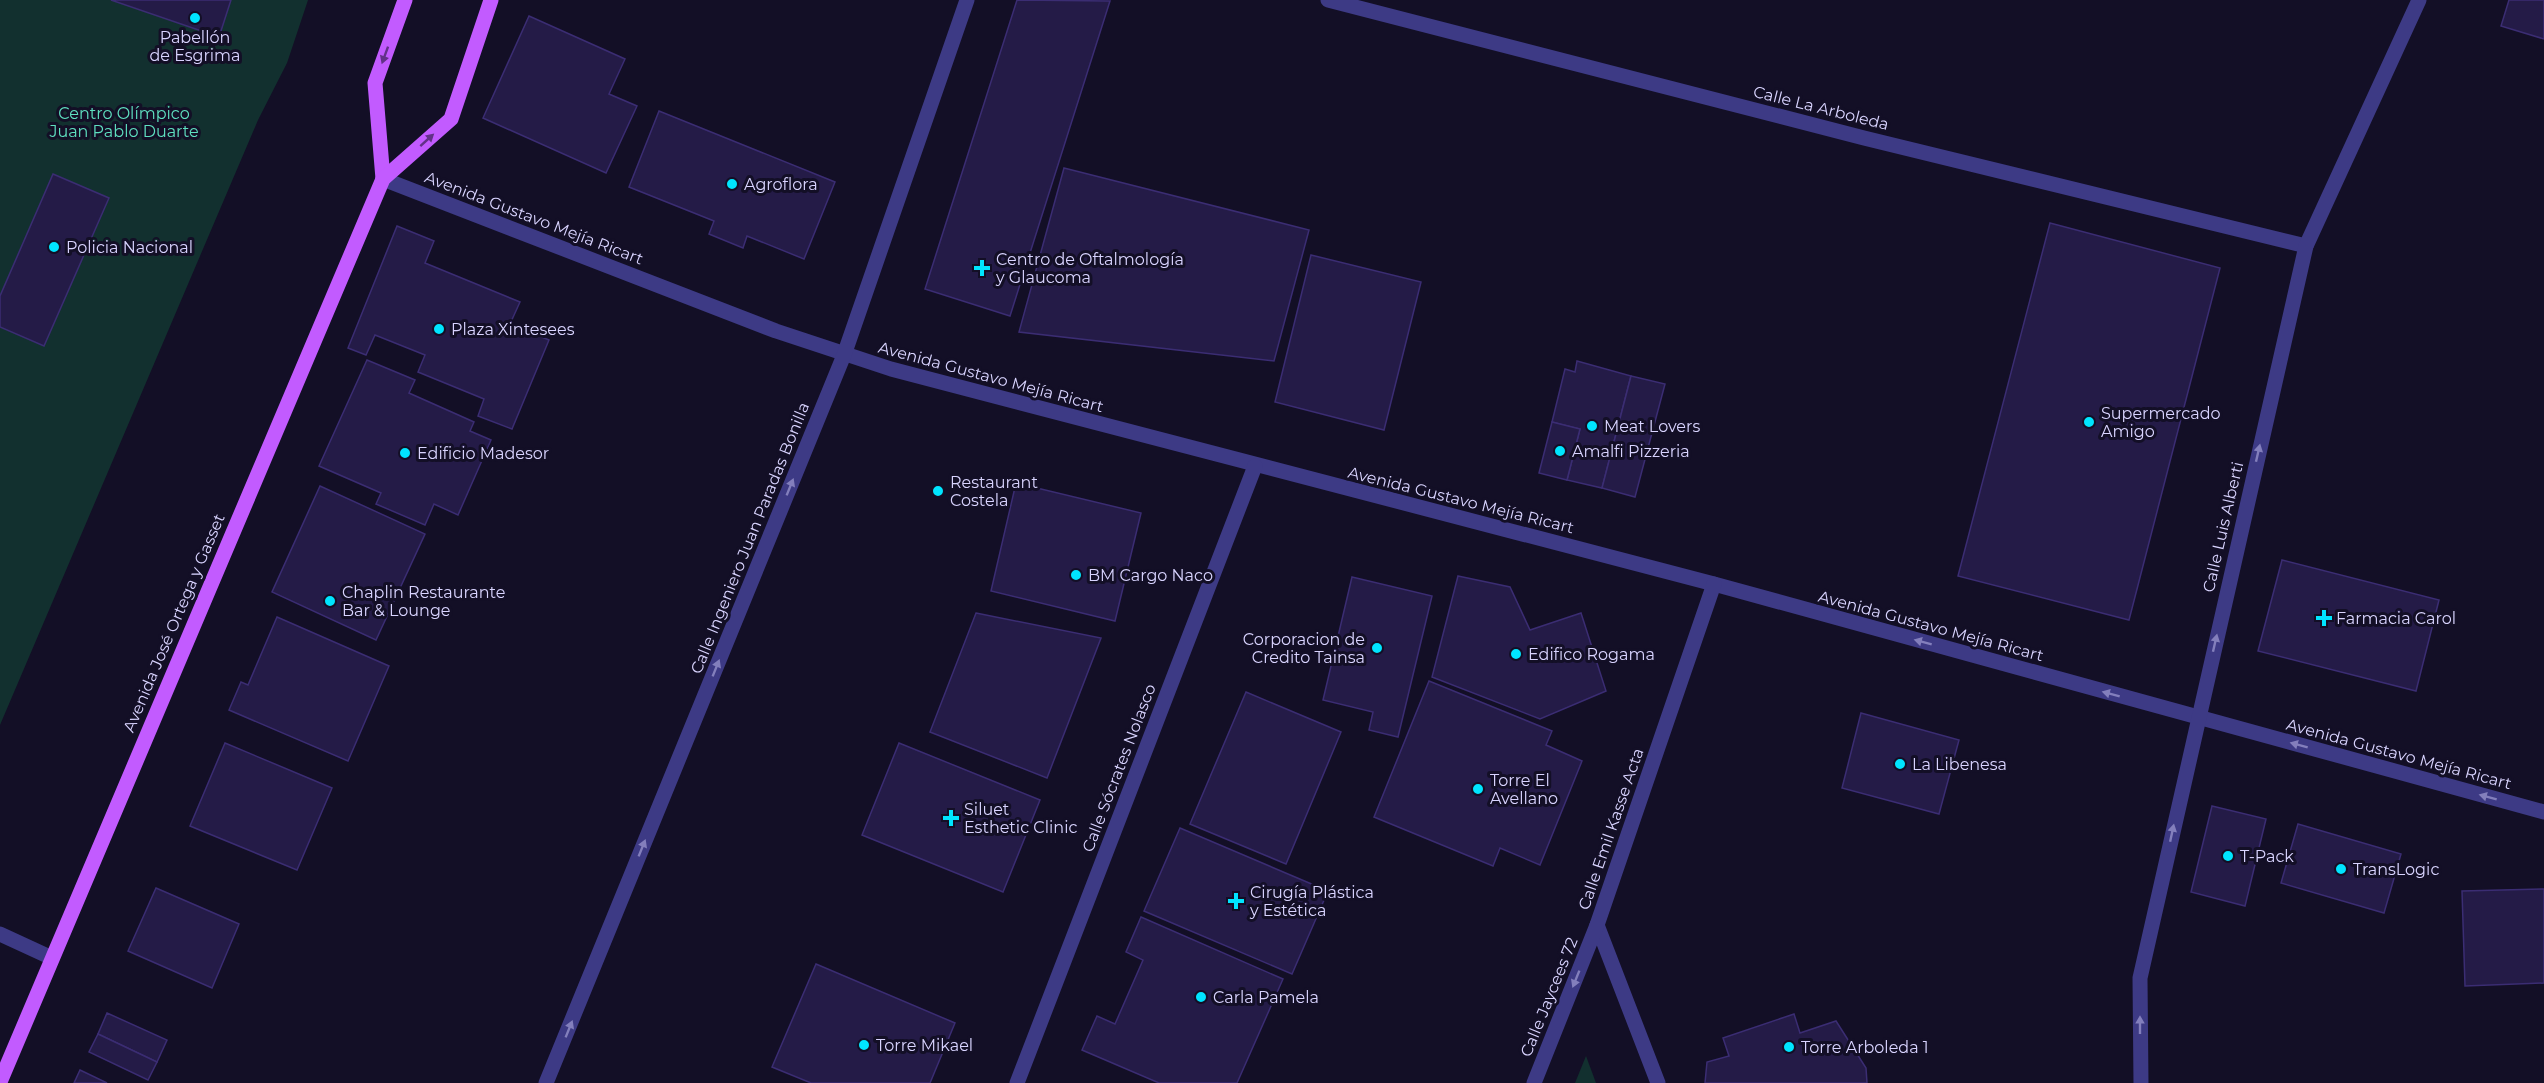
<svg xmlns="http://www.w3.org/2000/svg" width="2544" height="1083" font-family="Montserrat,sans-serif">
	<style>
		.green { fill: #12302f }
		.building { fill: #241b47; stroke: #3b2d73; stroke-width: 1.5 }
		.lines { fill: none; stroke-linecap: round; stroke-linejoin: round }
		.minor { stroke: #3d3a85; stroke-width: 15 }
		.major { stroke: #c25bff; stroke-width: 15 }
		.oneway { fill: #623188 }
		.oneway2 { fill: #837fbc }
		.poi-dot { fill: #00e5ff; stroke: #130f26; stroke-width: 2 }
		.labels { text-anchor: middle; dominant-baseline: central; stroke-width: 6; stroke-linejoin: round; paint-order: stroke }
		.poi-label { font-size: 16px; fill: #d9d4ff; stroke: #130f26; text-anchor: start }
		.street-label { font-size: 16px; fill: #d9d4ff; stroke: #130f26 }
		.park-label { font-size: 16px; fill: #5fe0c0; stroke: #130f26 }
	</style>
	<rect width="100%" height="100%" fill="#130f26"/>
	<g class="green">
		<path d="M 0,0 L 308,0 L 287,63 L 258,120 L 0,725 Z"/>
		<path d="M 1586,1056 L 1596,1083 L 1575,1083 Z"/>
	</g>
	<g class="building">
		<path d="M 111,0 L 231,0 L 219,37 Z"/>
		<path d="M 1017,0 L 1110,1 L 1010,316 L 925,289 Z"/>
		<path d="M 2509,0 L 2544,0 L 2544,39 L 2501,26 Z"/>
		<path d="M 529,16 L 625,59 L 609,94 L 637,106 L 606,173 L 483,118 Z"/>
		<path d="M 659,111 L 835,182 L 804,259 L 747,236 L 743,248 L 709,234 L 714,221 L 629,187 Z"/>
		<path d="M 1064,168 L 1309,230 L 1274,361 L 1019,332 Z"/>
		<path d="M 53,174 L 109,198 L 44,346 L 0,327 L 0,296 Z"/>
		<path d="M 2050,223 L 2220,268 L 2129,620 L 1958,576 Z"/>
		<path d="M 397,226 L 434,241 L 425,263 L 520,302 L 510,324 L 549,340 L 512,429 L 478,416 L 484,399 L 418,372 L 425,355 L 375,335 L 366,355 L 348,348 Z"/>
		<path d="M 1311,255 L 1421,282 L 1384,430 L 1275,402 Z"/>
		<path d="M 367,360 L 415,380 L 409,393 L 474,422 L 470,431 L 491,440 L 458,515 L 434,504 L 425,525 L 376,504 L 381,493 L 319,466 Z"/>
		<path d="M 1577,361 L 1631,376 L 1602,488 L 1567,480 L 1580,429 L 1552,422 L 1565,369 L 1575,372 Z"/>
		<path d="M 1631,376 L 1665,384 L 1635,497 L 1602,488 Z"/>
		<path d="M 1552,422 L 1580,429 L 1567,480 L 1539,473 Z"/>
		<path d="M 1016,483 L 1141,513 L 1115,621 L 991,591 Z"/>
		<path d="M 320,486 L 425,534 L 376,640 L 272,592 Z"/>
		<path d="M 2282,560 L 2439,600 L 2416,691 L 2258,651 Z"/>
		<path d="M 1458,576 L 1510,587 L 1530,630 L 1581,613 L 1606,691 L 1540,719 L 1432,677 Z"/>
		<path d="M 1352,577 L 1432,596 L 1398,737 L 1369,730 L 1373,712 L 1323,700 Z"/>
		<path d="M 976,613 L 1101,638 L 1047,778 L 930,732 Z"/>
		<path d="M 277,617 L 389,666 L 348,761 L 229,710 L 241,682 L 248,685 Z"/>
		<path d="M 1429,681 L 1552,731 L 1546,745 L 1582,761 L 1540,865 L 1500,848 L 1493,866 L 1374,817 Z"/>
		<path d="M 1246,692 L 1341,732 L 1286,864 L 1190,824 Z"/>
		<path d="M 1861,713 L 1959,740 L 1939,814 L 1842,788 Z"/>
		<path d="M 225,743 L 332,788 L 297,870 L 190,826 Z"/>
		<path d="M 899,743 L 1040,800 L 1003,892 L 862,835 Z"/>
		<path d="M 2212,806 L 2266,819 L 2245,906 L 2191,892 Z"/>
		<path d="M 2298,824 L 2401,854 L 2384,913 L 2281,883 Z"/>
		<path d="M 1180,828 L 1328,891 L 1292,974 L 1144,911 Z"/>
		<path d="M 156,888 L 239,924 L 212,988 L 128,951 Z"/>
		<path d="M 2544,889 L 2544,983 L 2465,986 L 2462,891 Z"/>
		<path d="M 1141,917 L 1283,979 L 1237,1083 L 1159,1083 L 1082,1050 L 1097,1016 L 1115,1024 L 1143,960 L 1126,952 Z"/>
		<path d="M 816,964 L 955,1023 L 930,1083 L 811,1083 L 772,1067 Z"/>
		<path d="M 107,1013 L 167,1040 L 157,1062 L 98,1034 Z"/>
		<path d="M 1794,1014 L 1800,1033 L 1836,1021 L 1866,1068 L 1867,1083 L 1705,1083 L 1707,1062 L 1729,1056 L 1723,1038 Z"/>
		<path d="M 98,1034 L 157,1062 L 148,1080 L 89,1052 Z"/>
		<path d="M 80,1070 L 107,1083 L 74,1083 Z"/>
	</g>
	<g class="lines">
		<g class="minor">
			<path d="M 1328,0 L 1864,138 L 2306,246"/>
			<path d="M 383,179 L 776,331 L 891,369 L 1714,584 L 2544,812"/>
			<path d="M 1597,925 L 1658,1083"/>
			<path d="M 0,934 L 52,958"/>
			<path d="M 546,1083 L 844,355 L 967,0"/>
			<path d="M 1017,1083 L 1255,466"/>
			<path d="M 1534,1083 L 1597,925 L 1714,584"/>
			<path d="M 2141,1083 L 2140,978 L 2306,246 L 2419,0"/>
		</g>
		<g class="major">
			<path d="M 383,179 L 375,83 L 405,0"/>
			<path d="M 0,1082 L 383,179 L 451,119 L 491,0"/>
		</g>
	</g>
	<defs><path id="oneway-solid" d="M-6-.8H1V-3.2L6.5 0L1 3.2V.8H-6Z" transform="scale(1.5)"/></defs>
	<g class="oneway">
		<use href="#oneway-solid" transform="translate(385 55) rotate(110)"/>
		<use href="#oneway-solid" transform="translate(427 140) rotate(-42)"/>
	</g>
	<g class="oneway2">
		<use href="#oneway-solid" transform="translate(2258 453) rotate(-77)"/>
		<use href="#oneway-solid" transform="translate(790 487) rotate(-68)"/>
		<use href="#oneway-solid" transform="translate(1923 642) rotate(-165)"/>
		<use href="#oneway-solid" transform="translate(2215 643) rotate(-77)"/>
		<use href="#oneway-solid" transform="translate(716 668) rotate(-68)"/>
		<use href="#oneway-solid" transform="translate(2111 694) rotate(-165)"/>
		<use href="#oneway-solid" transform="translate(2299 745) rotate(-165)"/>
		<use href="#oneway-solid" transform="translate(2488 797) rotate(-165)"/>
		<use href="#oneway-solid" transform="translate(2172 833) rotate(-78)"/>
		<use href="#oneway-solid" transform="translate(642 848) rotate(-68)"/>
		<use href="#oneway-solid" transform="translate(1576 979) rotate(112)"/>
		<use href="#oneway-solid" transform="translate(2140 1025) rotate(-90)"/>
		<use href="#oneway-solid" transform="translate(569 1029) rotate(-68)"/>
	</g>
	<g class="poi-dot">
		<circle cx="195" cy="18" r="6"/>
		<circle cx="732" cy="184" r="6"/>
		<circle cx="54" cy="247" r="6"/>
		<path d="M979 259h6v6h6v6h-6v6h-6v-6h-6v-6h6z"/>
		<circle cx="439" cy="329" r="6"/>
		<circle cx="2089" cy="422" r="6"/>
		<circle cx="1592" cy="426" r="6"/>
		<circle cx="1560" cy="451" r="6"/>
		<circle cx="405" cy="453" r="6"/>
		<circle cx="938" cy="491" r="6"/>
		<circle cx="1076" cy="575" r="6"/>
		<circle cx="330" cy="601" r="6"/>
		<path d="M2321 609h6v6h6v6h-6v6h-6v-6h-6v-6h6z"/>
		<circle cx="1377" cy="648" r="6"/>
		<circle cx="1516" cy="654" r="6"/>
		<circle cx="1900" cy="764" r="6"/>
		<circle cx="1478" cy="789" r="6"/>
		<path d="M948 809h6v6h6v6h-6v6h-6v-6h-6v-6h6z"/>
		<circle cx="2228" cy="856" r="6"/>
		<circle cx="2341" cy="869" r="6"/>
		<path d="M1233 892h6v6h6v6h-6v6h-6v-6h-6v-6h6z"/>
		<circle cx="1201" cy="997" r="6"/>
		<circle cx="864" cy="1045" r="6"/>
		<circle cx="1789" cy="1047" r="6"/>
	</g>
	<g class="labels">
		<g class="poi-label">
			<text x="195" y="37" text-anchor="middle">Pabellón<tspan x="195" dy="18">de Esgrima</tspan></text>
			<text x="744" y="184">Agroflora</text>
			<text x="66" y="247">Policia Nacional</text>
			<text x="996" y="259">Centro de Oftalmología<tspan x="996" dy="18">y Glaucoma</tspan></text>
			<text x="451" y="329">Plaza Xintesees</text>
			<text x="2101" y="413">Supermercado<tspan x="2101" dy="18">Amigo</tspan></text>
			<text x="1604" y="426">Meat Lovers</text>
			<text x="1572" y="451">Amalfi Pizzeria</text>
			<text x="417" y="453">Edificio Madesor</text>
			<text x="950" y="482">Restaurant<tspan x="950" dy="18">Costela</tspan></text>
			<text x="1088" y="575">BM Cargo Naco</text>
			<text x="342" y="592">Chaplin Restaurante<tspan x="342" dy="18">Bar &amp; Lounge</tspan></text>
			<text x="2336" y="618">Farmacia Carol</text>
			<text x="1365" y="639" text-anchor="end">Corporacion de<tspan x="1365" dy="18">Credito Tainsa</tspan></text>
			<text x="1528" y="654">Edifico Rogama</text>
			<text x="1912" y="764">La Libenesa</text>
			<text x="1490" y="780">Torre El<tspan x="1490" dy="18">Avellano</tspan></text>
			<text x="964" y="809">Siluet<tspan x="964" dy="18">Esthetic Clinic</tspan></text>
			<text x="2240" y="856">T-Pack</text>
			<text x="2353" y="869">TransLogic</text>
			<text x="1250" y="892">Cirugía Plástica<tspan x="1250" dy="18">y Estética</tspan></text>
			<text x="1213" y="997">Carla Pamela</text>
			<text x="876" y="1045">Torre Mikael</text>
			<text x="1801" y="1047">Torre Arboleda 1</text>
		</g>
		<g class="street-label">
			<text transform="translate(1821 108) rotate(14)">Calle La Arboleda</text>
			<text transform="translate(534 218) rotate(21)">Avenida Gustavo Mejía Ricart</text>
			<text transform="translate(991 377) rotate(15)">Avenida Gustavo Mejía Ricart</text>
			<text transform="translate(1461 500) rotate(14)">Avenida Gustavo Mejía Ricart</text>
			<text transform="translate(2223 527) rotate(-77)">Calle Luis Alberti</text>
			<text transform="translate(750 538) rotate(-68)">Calle Ingeniero Juan Paradas Bonilla</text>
			<text transform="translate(174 623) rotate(-67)">Avenida José Ortega y Gasset</text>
			<text transform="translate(1931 626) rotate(15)">Avenida Gustavo Mejía Ricart</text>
			<text transform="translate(2399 754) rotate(15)">Avenida Gustavo Mejía Ricart</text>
			<text transform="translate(1119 768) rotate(-69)">Calle Sócrates Nolasco</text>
			<text transform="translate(1611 829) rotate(-71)">Calle Emil Kasse Acta</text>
			<text transform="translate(1549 997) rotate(-68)">Calle Jaycees 72</text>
		</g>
		<g class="park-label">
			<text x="124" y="113">Centro Olímpico<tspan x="124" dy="18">Juan Pablo Duarte</tspan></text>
		</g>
	</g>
</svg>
